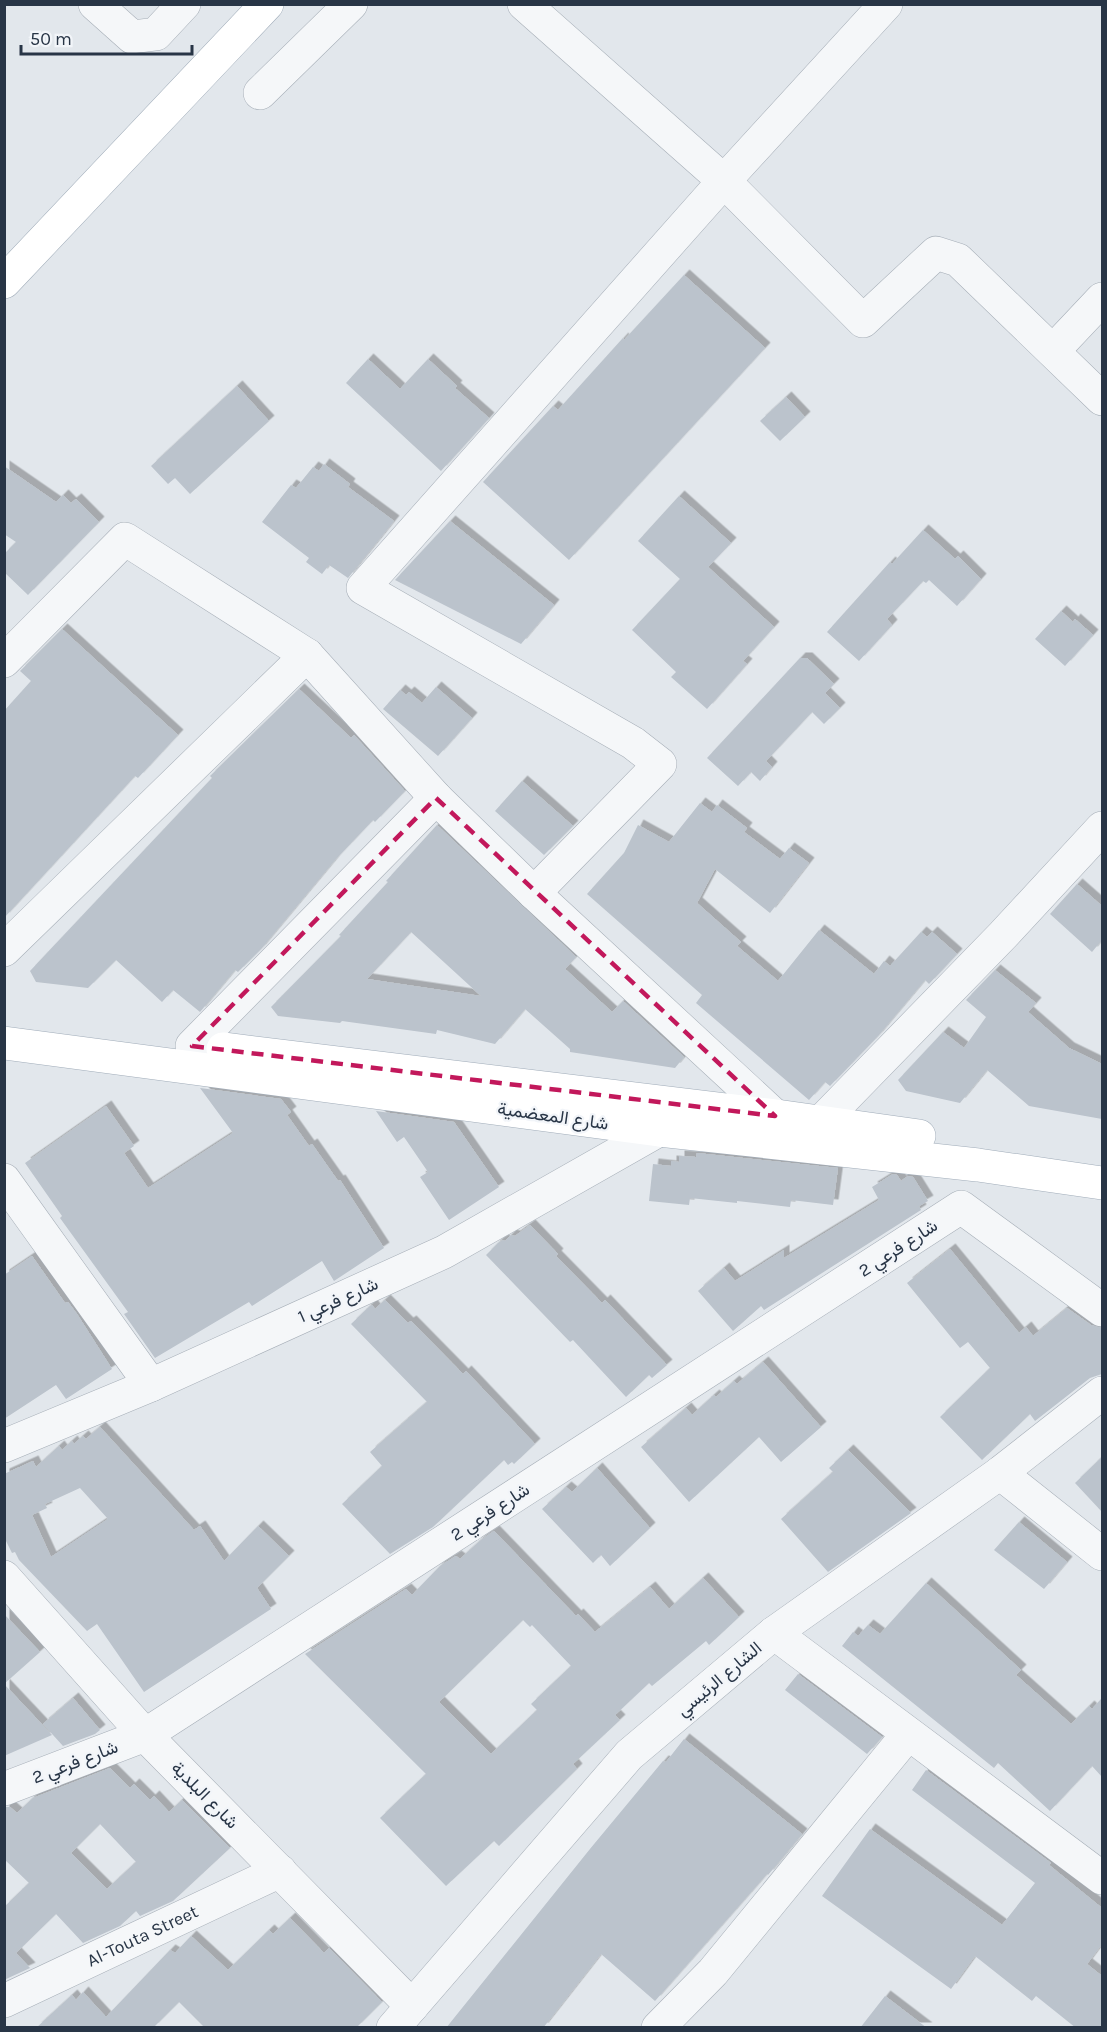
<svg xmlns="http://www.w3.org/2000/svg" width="1107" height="2032" font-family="Karla,Vazirmatn,sans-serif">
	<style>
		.building { fill: #bbc3cc; fill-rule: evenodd; filter: url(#shadow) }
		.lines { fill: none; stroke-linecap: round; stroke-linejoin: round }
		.minor-casing { stroke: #a6aeb7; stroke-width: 34 }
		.major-casing { stroke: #a0acb9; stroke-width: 34 }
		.minor { stroke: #f5f7f9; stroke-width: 33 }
		.major { stroke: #fff; stroke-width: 33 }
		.marked { fill: none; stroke: #c2185b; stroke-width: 4.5; stroke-dasharray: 12 8; stroke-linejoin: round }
		.labels { text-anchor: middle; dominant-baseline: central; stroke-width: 4.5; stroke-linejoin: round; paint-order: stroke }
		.street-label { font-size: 18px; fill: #283546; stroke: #f2f5f9 }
	</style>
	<defs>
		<filter id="shadow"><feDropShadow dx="5.5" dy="-5.5" stdDeviation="0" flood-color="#0004"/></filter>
	</defs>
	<rect width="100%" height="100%" fill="#e2e7ec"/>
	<g class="building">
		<path d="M 684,275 L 765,348 L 569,560 L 483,482 L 553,406 L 558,410 L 623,338 L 624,340 Z"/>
		<path d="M 368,359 L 400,389 L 428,359 L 457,386 L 455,388 L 489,418 L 441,471 L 346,383 Z"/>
		<path d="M 237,386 L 269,421 L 190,494 L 175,478 L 168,484 L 151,466 Z"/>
		<path d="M 786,397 L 805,417 L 780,441 L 760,421 Z"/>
		<path d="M 324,464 L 350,484 L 348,487 L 394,521 L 348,578 L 329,565 L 322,574 L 306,562 L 309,558 L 262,522 L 291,485 L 296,488 L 313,467 L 319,471 Z"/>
		<path d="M 4,466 L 56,502 L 63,495 L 71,503 L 76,499 L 99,522 L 28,595 L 4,572 L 4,554 L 16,542 L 4,534 Z"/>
		<path d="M 679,496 L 731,543 L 708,567 L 774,627 L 743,661 L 747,664 L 707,709 L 671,677 L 676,672 L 632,630 L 680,579 L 638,541 Z"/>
		<path d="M 450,521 L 554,605 L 521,644 L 395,580 Z"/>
		<path d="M 923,530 L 955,559 L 958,556 L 981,579 L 957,606 L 929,580 L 926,583 L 923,581 L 887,619 L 892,625 L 859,661 L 827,632 L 890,562 L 892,564 Z"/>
		<path d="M 1061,611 L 1073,622 L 1075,619 L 1093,635 L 1065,666 L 1035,639 Z"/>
		<path d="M 62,629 L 178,735 L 138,778 L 135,776 L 4,918 L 4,711 L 31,681 L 20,671 Z"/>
		<path d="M 800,658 L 807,658 L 834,684 L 825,693 L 840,708 L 824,724 L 812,712 L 766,761 L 772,767 L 760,781 L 751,772 L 738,786 L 707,758 Z"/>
		<path d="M 436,687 L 472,718 L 438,756 L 383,709 L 400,690 L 406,695 L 409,692 L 422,703 Z"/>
		<path d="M 299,689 L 351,738 L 354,735 L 405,791 L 375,822 L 373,820 L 335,860 L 261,949 L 238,972 L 235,970 L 200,1012 L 173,990 L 162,1002 L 116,960 L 88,988 L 36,982 L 30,971 L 212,778 L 210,776 Z"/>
		<path d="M 522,781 L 573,826 L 544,855 L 495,811 Z"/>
		<path d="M 700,803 L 712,812 L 717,805 L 747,828 L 744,832 L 780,859 L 789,848 L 809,863 L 770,913 L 715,869 L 697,903 L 741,942 L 737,946 L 778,981 L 819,930 L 874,974 L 884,961 L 890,966 L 921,932 L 927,937 L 932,932 L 957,954 L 929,984 L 925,980 L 878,1036 L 830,1086 L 825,1082 L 809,1100 L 696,1003 L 702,995 L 587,894 L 624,853 L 638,825 L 669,842 Z"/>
		<path d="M 437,825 L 576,957 L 565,969 L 612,1012 L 623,1001 L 684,1057 L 675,1068 L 570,1052 L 570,1049 L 525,1009 L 495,1044 L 437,1030 L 436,1034 L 342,1021 L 340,1023 L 278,1016 L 271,1007 L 341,936 L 339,935 L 388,882 L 386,881 ZM 411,932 L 481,996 L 367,979 Z"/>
		<path d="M 1077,884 L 1102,906 L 1102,940 L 1092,952 L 1050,914 Z"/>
		<path d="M 995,970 L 1036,1003 L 1028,1012 L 1069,1048 L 1102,1064 L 1102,1119 L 1029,1106 L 987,1070 L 960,1103 L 906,1091 L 898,1080 L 943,1032 L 964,1048 L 986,1017 L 966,1000 Z"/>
		<path d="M 200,1088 L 281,1099 L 291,1112 L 287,1115 L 309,1146 L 312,1144 L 338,1181 L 340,1180 L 384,1248 L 334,1281 L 322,1261 L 252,1306 L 249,1302 L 155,1358 L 124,1314 L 128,1312 L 60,1218 L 62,1216 L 25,1163 L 106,1106 L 134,1146 L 124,1153 L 148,1188 L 233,1133 Z"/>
		<path d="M 376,1111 L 454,1122 L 499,1187 L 449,1220 L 420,1177 L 428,1172 L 404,1137 L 397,1142 Z"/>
		<path d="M 697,1153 L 838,1168 L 833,1205 L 791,1200 L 790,1207 L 737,1201 L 737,1203 L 690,1198 L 689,1205 L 649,1201 L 653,1164 L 671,1166 L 671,1161 L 679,1162 L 679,1156 L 696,1157 Z"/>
		<path d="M 893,1174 L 897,1175 L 901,1181 L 908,1176 L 913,1177 L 928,1201 L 919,1206 L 921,1210 L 764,1310 L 761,1306 L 733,1331 L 698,1291 L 724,1268 L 735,1281 L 784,1250 L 784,1258 L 879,1200 L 872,1187 Z"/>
		<path d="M 530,1225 L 558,1254 L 556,1256 L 602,1303 L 605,1300 L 667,1365 L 652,1378 L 649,1375 L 626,1397 L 573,1340 L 570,1342 L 486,1255 L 498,1243 L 503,1240 L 505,1241 L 511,1235 L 515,1236 Z"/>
		<path d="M 950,1249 L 1019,1333 L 1026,1327 L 1033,1336 L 1067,1308 L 1091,1325 L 1102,1328 L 1102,1374 L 1090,1378 L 1035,1421 L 1030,1414 L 982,1460 L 940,1417 L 990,1368 L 968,1342 L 960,1348 L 907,1283 Z"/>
		<path d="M 32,1256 L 65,1303 L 68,1302 L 77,1314 L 112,1369 L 66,1399 L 56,1385 L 4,1419 L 4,1275 Z"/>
		<path d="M 385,1300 L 408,1323 L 411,1321 L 463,1374 L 466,1371 L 535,1444 L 514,1464 L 512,1462 L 508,1465 L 504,1460 L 433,1527 L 390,1554 L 342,1504 L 382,1466 L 370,1452 L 427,1402 L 351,1324 L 370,1306 L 372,1305 L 375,1309 Z"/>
		<path d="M 763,1362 L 821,1427 L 781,1462 L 759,1437 L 689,1502 L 641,1447 L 686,1408 L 692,1415 L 714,1395 L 716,1397 L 734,1381 L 737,1384 Z"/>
		<path d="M 100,1427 L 194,1530 L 200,1526 L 224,1561 L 258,1526 L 289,1556 L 257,1588 L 271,1609 L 144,1692 L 97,1624 L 87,1631 L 19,1560 L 15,1552 L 12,1553 L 4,1537 L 4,1474 L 33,1461 L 36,1467 L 59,1446 L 62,1450 L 72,1441 L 74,1444 L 83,1436 L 86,1439 ZM 80,1488 L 108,1519 L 51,1557 L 32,1515 L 47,1508 L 45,1504 Z"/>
		<path d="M 848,1450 L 911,1513 L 828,1572 L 781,1519 L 833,1472 L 829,1468 Z"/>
		<path d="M 1102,1457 L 1102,1512 L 1075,1483 Z"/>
		<path d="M 597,1468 L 650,1528 L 610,1566 L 601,1555 L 593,1563 L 542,1509 L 566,1487 L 572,1492 Z"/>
		<path d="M 1019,1522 L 1067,1562 L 1044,1589 L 994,1550 Z"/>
		<path d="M 494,1531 L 576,1616 L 578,1614 L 595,1632 L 650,1587 L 669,1609 L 703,1578 L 739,1617 L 709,1645 L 706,1641 L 652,1686 L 649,1683 L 615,1715 L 620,1720 L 573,1764 L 577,1769 L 499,1846 L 494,1841 L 446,1886 L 380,1818 L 426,1774 L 305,1654 L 406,1589 L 412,1595 L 440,1566 L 456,1556 L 460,1559 L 481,1540 ZM 523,1620 L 530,1627 L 532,1625 L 571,1666 L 531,1704 L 537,1710 L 491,1754 L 439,1702 Z"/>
		<path d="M 926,1583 L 1021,1670 L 1016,1675 L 1071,1724 L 1089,1706 L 1092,1709 L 1102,1698 L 1102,1777 L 1092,1766 L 1050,1811 L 998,1763 L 994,1768 L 842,1646 L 853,1632 L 858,1636 L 868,1625 L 880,1634 Z"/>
		<path d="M 4,1614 L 40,1652 L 4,1684 Z"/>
		<path d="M 798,1674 L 882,1737 L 867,1754 L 785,1690 Z"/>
		<path d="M 4,1684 L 52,1735 L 4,1756 Z"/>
		<path d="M 73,1698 L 100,1730 L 95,1734 L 63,1746 L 43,1724 Z"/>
		<path d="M 684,1739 L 802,1834 L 768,1875 L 767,1874 L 655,2001 L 601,1954 L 543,2028 L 446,2028 L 590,1849 L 663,1761 L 666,1762 Z"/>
		<path d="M 110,1768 L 130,1788 L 134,1784 L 150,1800 L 154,1796 L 169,1812 L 182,1800 L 230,1848 L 173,1901 L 140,1916 L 136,1911 L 120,1926 L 83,1943 L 56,1914 L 16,1953 L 30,1968 L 4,1980 L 4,1907 L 29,1883 L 4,1859 L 4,1807 L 10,1807 L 17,1813 L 33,1798 ZM 100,1824 L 136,1862 L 107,1889 L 71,1853 Z"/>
		<path d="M 926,1770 L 1051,1863 L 1049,1865 L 1102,1908 L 1102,1944 L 1087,1964 L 1102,1976 L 1102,2028 L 1076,2028 L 1036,1996 L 1032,2001 L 975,1956 L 951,1989 L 822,1896 L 870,1829 L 1002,1925 L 1035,1883 L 912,1790 Z"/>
		<path d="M 290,1918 L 324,1953 L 329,1948 L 382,2002 L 356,2028 L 205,2028 L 179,2002 L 153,2028 L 36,2028 L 72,1995 L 76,2000 L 83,1992 L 106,2017 L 170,1950 L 175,1953 L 191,1936 L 228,1970 L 269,1930 L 273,1934 Z"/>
		<path d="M 885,1996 L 927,2028 L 860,2028 Z"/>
	</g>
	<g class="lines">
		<g class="minor-casing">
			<g id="minor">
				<path d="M 95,4 L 132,37 L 156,34 L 184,4"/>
				<path d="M 524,4 L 724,181 L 863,321 L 936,253 L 958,260 L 1102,399"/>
				<path d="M 260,93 L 351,4"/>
				<path d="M 1053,351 L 1102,299"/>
				<path d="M 4,661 L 125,539 L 307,655 L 436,798 L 534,893 L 775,1116"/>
				<path d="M 534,893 L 660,764 L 633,743 L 363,588 L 724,181 L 886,4"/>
				<path d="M 4,950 L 307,655"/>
				<path d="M 192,1046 L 436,798"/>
				<path d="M 819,1124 L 1003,935 L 1102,828"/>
				<path d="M 4,1180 L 151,1385"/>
				<path d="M 4,1446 L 151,1385 L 444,1252 L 659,1130"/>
				<path d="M 1000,1473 L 1102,1554"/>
				<path d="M 4,1577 L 145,1735 L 412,2006"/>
				<path d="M 774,1633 L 1102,1878"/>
				<path d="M 4,1789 L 145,1735 L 961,1207 L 1102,1310"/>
				<path id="s1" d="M 4,2001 L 280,1871"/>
				<path d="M 393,2028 L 629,1755 L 774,1633 L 1000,1473 L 1102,1393"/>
				<path d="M 658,2028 L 713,1972 L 908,1734"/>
			</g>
		</g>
		<g class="major-casing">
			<g id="major">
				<path d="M 4,282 L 267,4"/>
				<path d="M 4,1043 L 659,1130 L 978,1165 L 1102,1183"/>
				<path d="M 223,1049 L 775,1116 L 919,1136"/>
			</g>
		</g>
		<use href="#minor" class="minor"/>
		<use href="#major" class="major"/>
	</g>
	<path class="marked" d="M 436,798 L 775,1116 L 192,1046 Z"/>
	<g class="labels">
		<g class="street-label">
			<text transform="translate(553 1116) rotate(8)">شارع المعضمية</text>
			<text transform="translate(898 1248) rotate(-33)">شارع فرعي 2</text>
			<text transform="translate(338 1300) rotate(-24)">شارع فرعي 1</text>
			<text transform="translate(490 1512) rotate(-33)">شارع فرعي 2</text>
			<text transform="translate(719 1679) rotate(-40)">الشارع الرئيسي</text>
			<text transform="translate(75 1762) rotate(-21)">شارع فرعي 2</text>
			<text transform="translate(205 1795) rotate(45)">شارع البلدية</text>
			<text stroke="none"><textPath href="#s1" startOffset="153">Al-Touta Street</textPath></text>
		</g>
	</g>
	<rect width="1107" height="2032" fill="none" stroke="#283546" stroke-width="12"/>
	<path d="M21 45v9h171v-9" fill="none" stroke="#283546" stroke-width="3"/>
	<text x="30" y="45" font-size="18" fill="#283546" stroke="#f2f5f9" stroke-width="4.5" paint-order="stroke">50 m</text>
</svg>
